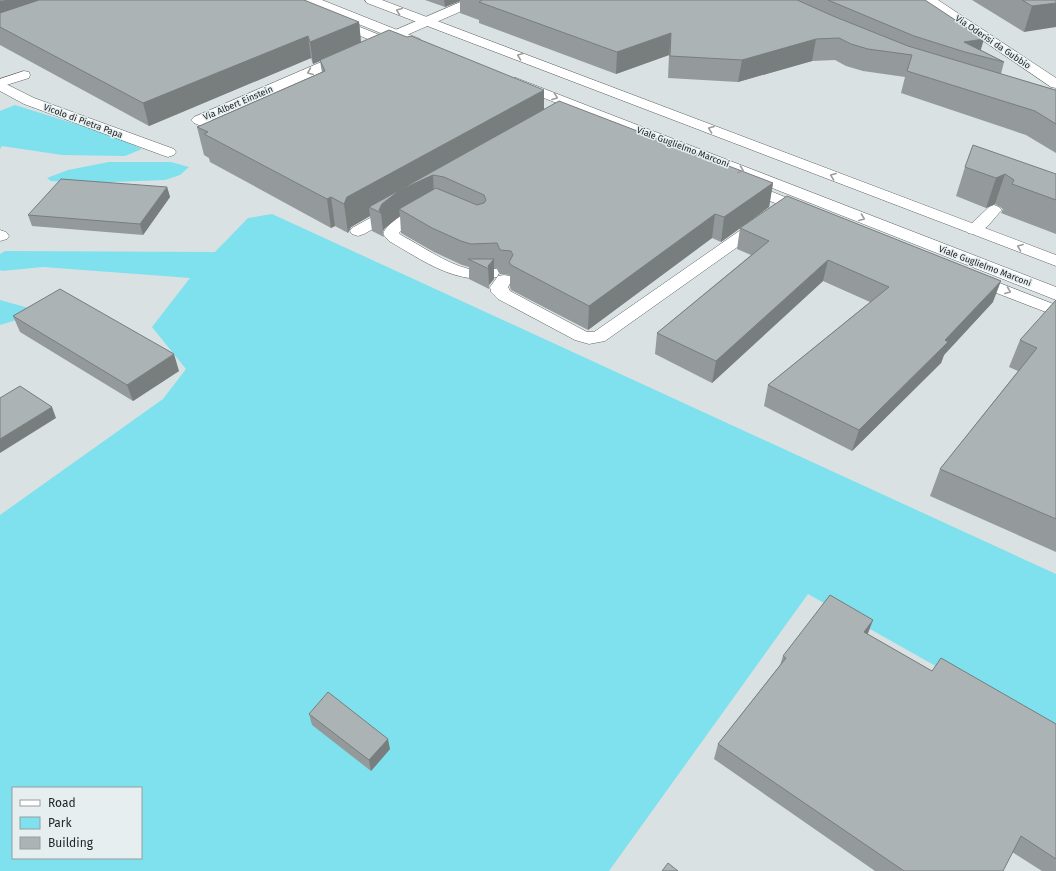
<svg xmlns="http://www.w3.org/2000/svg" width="1056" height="871" font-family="'Fira Sans',sans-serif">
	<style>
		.green { fill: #7fe1ed; fill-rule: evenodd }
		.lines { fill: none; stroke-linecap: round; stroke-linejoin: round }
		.lane-casing { stroke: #5d6465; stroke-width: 1 }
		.street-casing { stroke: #5d6465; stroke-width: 1 }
		.secondary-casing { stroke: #5d6465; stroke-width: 1 }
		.lane { fill: #fff; fill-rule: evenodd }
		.street { fill: #fff; fill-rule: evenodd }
		.secondary { fill: #fff; fill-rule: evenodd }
		.wall { fill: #949a9b }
		.shaded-wall { fill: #787d7e }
		.building { fill: #acb3b4; stroke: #787d7e }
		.oneway { stroke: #9c9d9d }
		.labels { text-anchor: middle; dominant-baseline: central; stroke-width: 3; stroke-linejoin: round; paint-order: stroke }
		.far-street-label { font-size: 9px; fill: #232626; stroke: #e6eeef }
	</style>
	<rect width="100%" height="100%" fill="#d9e1e2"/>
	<g class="green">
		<path d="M 15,105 L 111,135 L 142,149 L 125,156 L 62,155 L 2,146 L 0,149 L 0,111 Z"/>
		<path d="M 109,162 L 171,162 L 189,167 L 180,175 L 165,180 L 86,183 L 51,181 L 47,178 L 68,170 Z"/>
		<path d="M 272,214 L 1056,574 L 1056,734 L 808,594 L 609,871 L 0,871 L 0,515 L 163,399 L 186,369 L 152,327 L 190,278 L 43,267 L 2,271 L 0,270 L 0,254 L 5,251 L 215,252 L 248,218 ZM 13,788 L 141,788 L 141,858 L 13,858 Z"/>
		<path d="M 0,300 L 43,312 L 0,325 Z"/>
	</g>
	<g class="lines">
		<g class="lane-casing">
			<g id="lane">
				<path d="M 277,0 L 293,0 L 402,44 L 404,47 L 402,50 L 394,50 L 279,2 Z"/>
				<path d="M 24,71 L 29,72 L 30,75 L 29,78 L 0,87 L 0,79 Z"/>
				<path d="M 745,181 L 810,207 L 813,210 L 810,213 L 805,215 L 740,189 L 737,186 L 740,183 Z"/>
				<path d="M 424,205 L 429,207 L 432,210 L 429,213 L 403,229 L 399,233 L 401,235 C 422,246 445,263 469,269 C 478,271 488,267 497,269 L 499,273 L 497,277 C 457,286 422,260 389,241 L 383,234 C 387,222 412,208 424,205 Z"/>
				<path d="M 994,205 L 999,207 L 1002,210 L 999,213 C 991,222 982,237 968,233 L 966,230 L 968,227 L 989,207 Z"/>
				<path d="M 394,206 L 400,208 L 402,211 L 400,214 L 364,234 L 358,236 L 352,234 L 350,231 L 352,228 L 388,208 Z"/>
				<path d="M 761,218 L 767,220 L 769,223 L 767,226 L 605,341 L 589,344 L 575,340 L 498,299 L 491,292 L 490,287 L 498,276 L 504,275 L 510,276 L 512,280 L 508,287 L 510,291 L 587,332 L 594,332 L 755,220 Z"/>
				<path d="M 0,230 L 6,232 L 9,236 L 7,239 L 0,241 Z"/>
				<path d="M 974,273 L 1056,305 L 1056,316 L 968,282 L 966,278 L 968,274 Z"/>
			</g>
		</g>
		<g class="street-casing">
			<g id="street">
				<path d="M 465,0 L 482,0 L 480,3 L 212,120 L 218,123 L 233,117 L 238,119 L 241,122 L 238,125 L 218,133 L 194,123 L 191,120 L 194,117 Z"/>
				<path d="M 0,81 L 34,98 L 174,149 L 176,152 L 174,155 L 168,157 L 162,155 L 24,104 L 0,91 Z"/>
			</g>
		</g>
		<g class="secondary-casing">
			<g id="secondary">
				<path d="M 305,0 L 322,0 L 420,39 L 422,42 L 420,45 L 410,45 L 307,3 Z"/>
				<path d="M 365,0 L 382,0 L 1056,255 L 1056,266 L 367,3 Z"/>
				<path d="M 924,0 L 938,0 L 1056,78 L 1056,88 L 1051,87 Z"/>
				<path d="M 516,78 L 1056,287 L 1056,300 L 511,85 L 509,82 L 511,79 Z"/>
			</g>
		</g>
		<use href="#lane" class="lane"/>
		<use href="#street" class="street"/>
		<use href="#secondary" class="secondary"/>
	</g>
	<g class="wall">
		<path d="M 0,0 L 359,22 L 361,42 L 544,109 L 773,183 L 769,207 L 721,242 L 712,238 L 588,330 L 511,290 L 510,287 L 510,275 L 500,274 L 497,268 L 494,268 L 494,279 L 489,285 L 489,289 L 469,279 L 469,267 L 462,265 L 434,252 L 401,233 L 400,216 L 385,228 L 383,231 L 384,237 L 372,231 L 370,216 L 351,227 L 348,233 L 335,226 L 331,228 L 210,162 L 209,158 L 204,155 L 197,127 L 322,73 L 320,61 L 313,64 L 311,58 L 149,126 L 0,45 Z"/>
		<path d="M 425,0 L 925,0 L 981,50 L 1004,62 L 1001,74 L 1056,90 L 1056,153 L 1026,135 L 901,93 L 905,77 L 863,71 L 846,66 L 835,60 L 812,61 L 738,82 L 668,78 L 669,55 L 616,74 L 479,23 L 479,20 L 460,13 L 460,1 L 445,7 Z"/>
		<path d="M 972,0 L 1056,0 L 1024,32 Z"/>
		<path d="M 965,167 L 1056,174 L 1056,234 L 1001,213 L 1003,209 L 995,204 L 986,208 L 956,196 Z"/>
		<path d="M 167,187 L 170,197 L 143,235 L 32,226 L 28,215 Z"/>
		<path d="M 740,228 L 993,302 L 944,355 L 941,363 L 852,451 L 764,406 L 768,385 L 870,302 L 823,281 L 712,383 L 655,354 L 657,333 L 751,255 L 737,249 Z"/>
		<path d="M 1056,300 L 1056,552 L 930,496 L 940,469 L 1018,371 L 1009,367 L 1020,340 Z"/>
		<path d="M 13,316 L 179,371 L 133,401 L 20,332 Z"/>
		<path d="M 873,620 L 867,634 L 932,671 L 1056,724 L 1056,871 L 1042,871 L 1012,852 L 1003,871 L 875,871 L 714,759 L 718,744 L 780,665 L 783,656 Z"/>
		<path d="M 309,714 L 390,749 L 371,771 L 312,725 Z"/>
	</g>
	<g class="shaded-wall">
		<path d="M 7,0 L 73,0 L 0,26 L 0,2 Z"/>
		<path d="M 444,0 L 460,0 L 460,1 L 445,7 Z"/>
		<path d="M 1056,3 L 1056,27 L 1024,32 L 1032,6 Z"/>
		<path d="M 359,22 L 361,43 L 313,64 L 310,42 Z"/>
		<path d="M 671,33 L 669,55 L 616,74 L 617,52 Z"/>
		<path d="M 308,36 L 311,58 L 149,126 L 143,103 Z"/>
		<path d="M 816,39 L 812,61 L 738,82 L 742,60 Z"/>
		<path d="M 984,39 L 979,56 L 964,42 Z"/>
		<path d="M 544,90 L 544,118 L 433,175 L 434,199 L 399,209 L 400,216 L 385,228 L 383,231 L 381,213 L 369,207 L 370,216 L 351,227 L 348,233 L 344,204 L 347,197 Z"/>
		<path d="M 1005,174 L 995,204 L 986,208 L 996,178 Z"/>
		<path d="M 773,183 L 769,207 L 721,242 L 724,217 Z"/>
		<path d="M 167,187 L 170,197 L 143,235 L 140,224 Z"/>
		<path d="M 331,197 L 335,226 L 331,228 L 327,199 Z"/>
		<path d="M 715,214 L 712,238 L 588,330 L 589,306 Z"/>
		<path d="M 494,259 L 494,279 L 489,285 L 488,266 Z"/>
		<path d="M 828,260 L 823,281 L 712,383 L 716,361 Z"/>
		<path d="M 1001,281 L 993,302 L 944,355 L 941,363 L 852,451 L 859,430 L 945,340 Z"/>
		<path d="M 174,354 L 179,371 L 133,401 L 127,385 Z"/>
		<path d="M 52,407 L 56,418 L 0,453 L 0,439 Z"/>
		<path d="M 873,620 L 867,636 L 864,632 Z"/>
		<path d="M 388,739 L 390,749 L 371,771 L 369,760 Z"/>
	</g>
	<g class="building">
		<path d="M 0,0 L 7,0 L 0,2 Z"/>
		<path d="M 39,0 L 304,0 L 359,22 L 310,42 L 308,36 L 143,103 L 0,27 L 0,13 Z"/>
		<path d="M 482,0 L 797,0 L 833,16 L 908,46 L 1055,90 L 1056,90 L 1056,124 L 1035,111 L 907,71 L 912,55 L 868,49 L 851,44 L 839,38 L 816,39 L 742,60 L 670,56 L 671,33 L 617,52 L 479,2 Z"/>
		<path d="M 828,0 L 925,0 L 984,39 L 964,42 L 1004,62 L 965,52 L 914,36 Z"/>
		<path d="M 1022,0 L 1056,0 L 1056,3 L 1032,6 Z"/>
		<path d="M 389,30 L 407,37 L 411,36 L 544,90 L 347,197 L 344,204 L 331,197 L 327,199 L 204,134 L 208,132 L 197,127 L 325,71 L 320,60 Z"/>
		<path d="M 559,101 L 773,183 L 724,217 L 715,214 L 589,306 L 511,265 L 509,262 L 513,255 L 511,251 L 500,250 L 497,243 L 471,244 L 461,241 L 432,228 L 399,209 L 436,188 L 477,205 L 484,203 L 486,200 L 484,195 L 444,177 L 433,175 L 400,190 L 382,204 L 379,210 L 381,213 L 369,207 Z"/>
		<path d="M 973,145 L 1056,174 L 1056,200 L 1012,184 L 1014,180 L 1005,174 L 996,178 L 965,167 Z"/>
		<path d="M 61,179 L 167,187 L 140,224 L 28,215 Z"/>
		<path d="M 787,196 L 1001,281 L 945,340 L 948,342 L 859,430 L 768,385 L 889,287 L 828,260 L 716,361 L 657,333 L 769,241 L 740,228 Z"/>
		<path d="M 468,259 L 494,259 L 488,266 L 489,269 Z"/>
		<path d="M 60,289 L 174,354 L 127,385 L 13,316 Z"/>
		<path d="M 1056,300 L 1056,519 L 940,469 L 1037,348 L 1020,340 Z"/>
		<path d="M 20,386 L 52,407 L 0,439 L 0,398 Z"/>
		<path d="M 830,595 L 873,620 L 864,632 L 932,671 L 941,658 L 1056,724 L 1056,859 L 1021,836 L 1003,871 L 904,871 L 718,744 L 786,658 L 783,656 Z"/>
		<path d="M 328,692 L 388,739 L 369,760 L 309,714 Z"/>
		<path d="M 668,863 L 678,871 L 662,871 Z"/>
	</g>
	<defs><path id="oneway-chevron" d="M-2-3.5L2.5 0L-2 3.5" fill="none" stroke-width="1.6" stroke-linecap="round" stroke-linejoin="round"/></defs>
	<g class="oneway">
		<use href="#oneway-chevron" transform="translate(399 11) rotate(-159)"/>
		<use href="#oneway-chevron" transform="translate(520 56) rotate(-159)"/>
		<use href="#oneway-chevron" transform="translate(310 72) rotate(157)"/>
		<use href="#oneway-chevron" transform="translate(555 97) rotate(21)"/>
		<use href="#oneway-chevron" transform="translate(711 129) rotate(-159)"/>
		<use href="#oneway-chevron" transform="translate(741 170) rotate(22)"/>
		<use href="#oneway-chevron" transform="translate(833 176) rotate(-159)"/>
		<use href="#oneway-chevron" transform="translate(862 218) rotate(21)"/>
		<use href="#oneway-chevron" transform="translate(1020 247) rotate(-159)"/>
		<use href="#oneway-chevron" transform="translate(1008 291) rotate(22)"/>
	</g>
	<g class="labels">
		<g class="far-street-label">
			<text transform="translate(993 42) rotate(34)">Via Oderisi da Gubbio</text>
			<text transform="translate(238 103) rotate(-23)">Via Albert Einstein</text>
			<text transform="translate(83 121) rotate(20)">Vicolo di Pietra Papa</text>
			<text transform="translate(683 147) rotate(21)">Viale Guglielmo Marconi</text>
			<text transform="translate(985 266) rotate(21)">Viale Guglielmo Marconi</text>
		</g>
	</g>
	<rect x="12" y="787" width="130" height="72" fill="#e6eeef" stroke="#989e9f"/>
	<rect x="20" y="800" width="20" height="6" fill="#ffffff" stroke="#989e9f"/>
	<text x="48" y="807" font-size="12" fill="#232626">Road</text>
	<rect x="20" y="817" width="20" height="12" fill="#7fe1ed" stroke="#989e9f"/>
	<text x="48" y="827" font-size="12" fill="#232626">Park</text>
	<rect x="20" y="837" width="20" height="12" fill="#acb3b4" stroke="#989e9f"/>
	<text x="48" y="847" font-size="12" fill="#232626">Building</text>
</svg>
